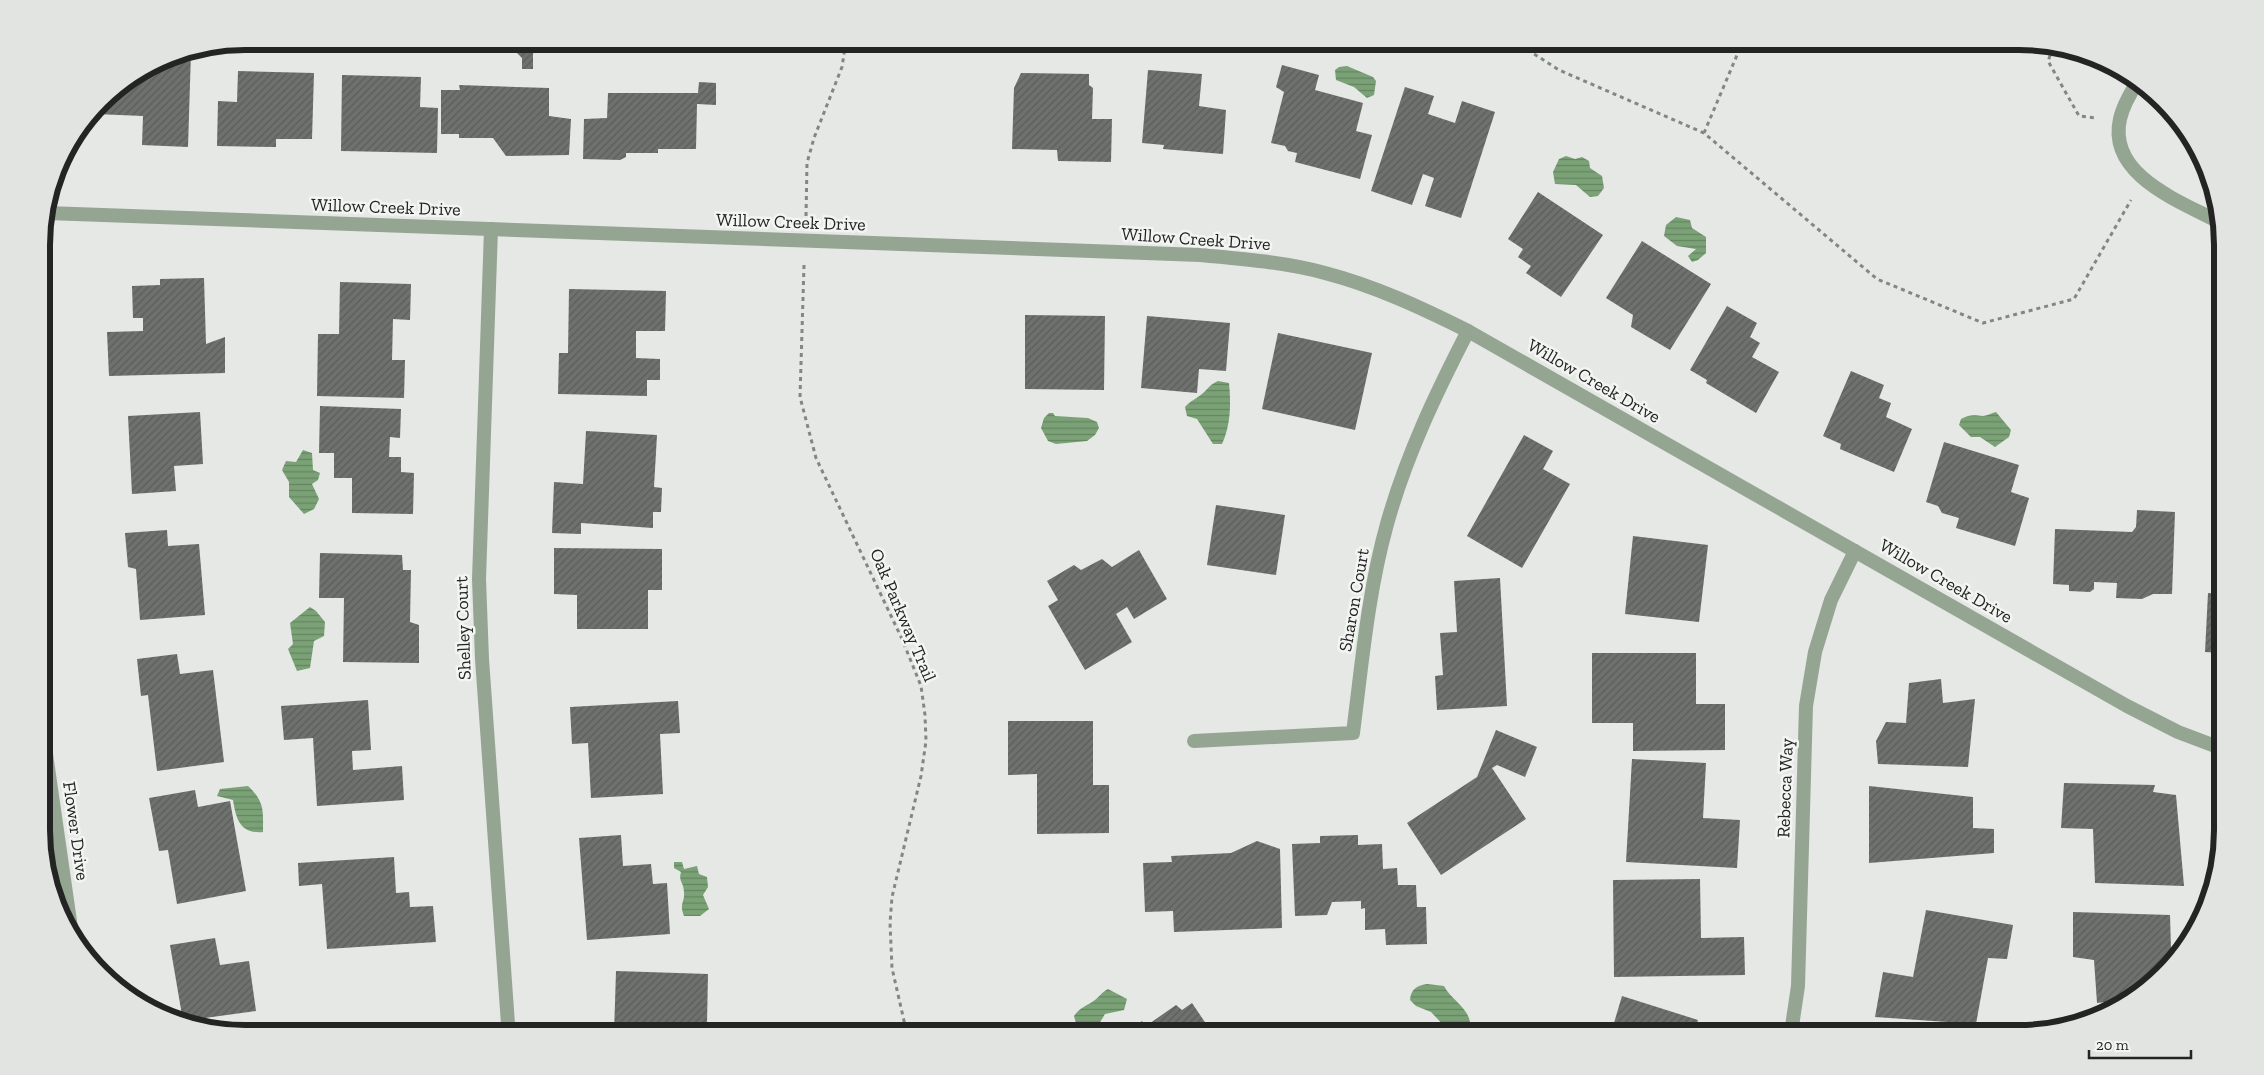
<svg xmlns="http://www.w3.org/2000/svg" width="2264" height="1075" font-family="'Zilla Slab',serif">
	<style>
		.water { fill: url(#water-rules) }
		.building { fill: url(#building-hatch) }
		.lines { fill: none; stroke-linecap: round; stroke-linejoin: round }
		.path { stroke: #848684; stroke-width: 3; stroke-dasharray: 4 4; stroke-linecap: butt }
		.minor { stroke: #94a692; stroke-width: 14 }
		.labels { text-anchor: middle; dominant-baseline: central; stroke-width: 5; stroke-linejoin: round; paint-order: stroke }
		.street-label { font-size: 18px; fill: #232423; stroke: #f2f5f2 }
		.rim { fill: none; stroke: #232423; stroke-width: 6 }
	</style>
	<defs>
		<pattern id="water-rules" width="6" height="5" patternUnits="userSpaceOnUse" patternTransform="scale(1.25)"><rect width="6" height="5" fill="#7aa276"/><path d="M0 2.5h6" fill="none" stroke="#648460"/></pattern>
		<pattern id="building-hatch" width="6" height="6" patternUnits="userSpaceOnUse" patternTransform="scale(1.25)"><rect width="6" height="6" fill="#6e716e"/><path d="M-1 1l2-2M0 6l6-6M5 7l2-2" fill="none" stroke="#5a5d5a"/></pattern>
	</defs>
	<rect width="100%" height="100%" fill="#e5e8e5"/>
	<g class="water">
		<path d="M 1347,66 L 1373,77 L 1376,81 L 1374,95 L 1367,98 L 1354,87 L 1336,80 L 1335,70 L 1339,67 Z"/>
		<path d="M 1566,156 L 1575,159 L 1582,157 L 1589,161 L 1590,168 L 1602,176 L 1604,188 L 1598,196 L 1590,197 L 1576,185 L 1555,184 L 1553,172 L 1559,159 Z"/>
		<path d="M 1676,217 L 1690,220 L 1692,228 L 1706,237 L 1706,253 L 1698,260 L 1692,262 L 1688,256 L 1696,249 L 1677,246 L 1664,236 L 1666,225 Z"/>
		<path d="M 1218,381 L 1229,383 C 1231,403 1231,425 1222,444 L 1213,444 L 1197,419 L 1187,416 L 1185,407 C 1190,401 1196,399 1202,394 C 1208,389 1209,385 1218,381 Z"/>
		<path d="M 1996,412 L 2011,430 L 2009,437 L 1995,447 L 1980,437 L 1971,437 L 1959,425 L 1961,419 C 1970,414 1974,415 1983,416 C 1986,416 1992,413 1996,412 Z"/>
		<path d="M 1049,413 L 1053,413 L 1055,416 L 1088,418 L 1097,422 L 1099,428 L 1095,435 L 1087,441 L 1056,444 L 1048,441 L 1041,428 L 1044,418 Z"/>
		<path d="M 303,450 L 312,453 L 313,470 L 320,473 L 318,480 L 312,484 L 319,499 L 314,509 L 304,514 L 289,497 L 289,482 L 282,470 L 286,461 L 296,462 Z"/>
		<path d="M 310,607 L 316,611 L 325,622 L 324,636 L 314,641 L 310,668 L 297,671 L 288,649 L 293,644 L 290,623 Z"/>
		<path d="M 248,786 C 265,802 263,811 263,832 C 240,834 236,819 233,800 L 217,796 L 220,789 Z"/>
		<path d="M 674,862 L 682,862 L 684,869 L 697,866 L 699,874 L 707,877 L 708,887 L 703,895 L 709,909 L 700,916 L 684,916 C 679,902 685,903 684,892 C 684,883 678,881 681,872 L 674,868 Z"/>
		<path d="M 1427,984 L 1444,986 C 1452,1002 1476,1011 1469,1033 L 1453,1033 L 1448,1030 L 1431,1012 L 1416,1006 L 1410,1000 C 1411,989 1416,986 1427,984 Z"/>
		<path d="M 1108,989 L 1127,999 L 1124,1010 L 1105,1014 L 1099,1024 L 1101,1031 L 1084,1031 L 1077,1027 L 1074,1016 C 1080,1007 1087,1006 1095,1000 C 1100,996 1102,992 1108,989 Z"/>
	</g>
	<g class="building">
		<path d="M 515,41 L 537,41 L 533,54 L 533,69 L 522,69 L 522,58 L 514,50 Z"/>
		<path d="M 191,52 L 188,147 L 142,145 L 143,116 L 95,114 L 110,92 L 167,57 Z"/>
		<path d="M 1282,65 L 1319,75 L 1315,90 L 1363,103 L 1356,131 L 1372,135 L 1360,179 L 1295,162 L 1297,153 L 1288,151 L 1285,146 L 1271,143 L 1284,92 L 1276,87 Z"/>
		<path d="M 1148,70 L 1202,74 L 1199,106 L 1226,110 L 1223,154 L 1163,149 L 1164,145 L 1142,143 Z"/>
		<path d="M 238,71 L 314,73 L 312,139 L 276,139 L 276,147 L 217,146 L 218,101 L 237,102 Z"/>
		<path d="M 1021,73 L 1089,74 L 1089,85 L 1093,88 L 1092,119 L 1112,119 L 1111,162 L 1058,161 L 1057,150 L 1012,149 L 1014,88 Z"/>
		<path d="M 342,75 L 421,77 L 420,107 L 438,108 L 437,153 L 341,151 Z"/>
		<path d="M 699,82 L 716,83 L 716,105 L 697,104 L 696,149 L 658,149 L 658,153 L 626,153 L 626,157 L 620,160 L 583,159 L 584,119 L 607,118 L 608,93 L 698,93 Z"/>
		<path d="M 459,85 L 549,88 L 549,116 L 571,119 L 569,155 L 506,156 L 493,138 L 459,138 L 459,134 L 441,134 L 441,90 L 460,90 Z"/>
		<path d="M 1405,87 L 1434,96 L 1428,114 L 1455,123 L 1462,101 L 1495,112 L 1461,218 L 1425,206 L 1434,178 L 1423,174 L 1412,205 L 1371,191 Z"/>
		<path d="M 1538,192 L 1603,235 L 1561,297 L 1526,273 L 1531,266 L 1518,257 L 1523,249 L 1508,239 Z"/>
		<path d="M 1642,241 L 1711,284 L 1670,350 L 1631,327 L 1633,315 L 1606,298 Z"/>
		<path d="M 204,278 L 206,344 L 225,337 L 225,373 L 109,376 L 107,332 L 143,331 L 143,318 L 133,318 L 132,286 L 160,285 L 160,279 Z"/>
		<path d="M 340,282 L 411,284 L 410,320 L 393,319 L 392,360 L 405,360 L 404,398 L 317,396 L 318,334 L 339,334 Z"/>
		<path d="M 569,289 L 666,291 L 665,331 L 636,331 L 636,358 L 660,359 L 660,380 L 647,380 L 647,396 L 558,394 L 559,353 L 568,353 Z"/>
		<path d="M 1727,306 L 1757,323 L 1750,337 L 1760,343 L 1752,357 L 1779,372 L 1756,413 L 1706,383 L 1707,380 L 1690,370 Z"/>
		<path d="M 1025,315 L 1105,316 L 1104,390 L 1025,389 Z"/>
		<path d="M 1147,316 L 1230,323 L 1226,371 L 1199,369 L 1197,393 L 1141,388 Z"/>
		<path d="M 1278,333 L 1372,353 L 1355,430 L 1262,409 Z"/>
		<path d="M 1851,371 L 1884,385 L 1879,398 L 1891,403 L 1886,417 L 1912,429 L 1894,472 L 1840,449 L 1841,444 L 1823,436 Z"/>
		<path d="M 320,406 L 401,409 L 400,438 L 390,437 L 389,457 L 401,457 L 401,472 L 414,473 L 413,514 L 352,513 L 352,478 L 334,478 L 334,453 L 319,453 Z"/>
		<path d="M 200,412 L 203,464 L 174,466 L 176,491 L 132,494 L 128,416 Z"/>
		<path d="M 586,431 L 657,435 L 654,487 L 662,488 L 661,512 L 653,512 L 653,528 L 581,523 L 581,534 L 552,533 L 554,482 L 583,484 Z"/>
		<path d="M 1524,435 L 1553,451 L 1543,469 L 1570,484 L 1522,568 L 1467,536 Z"/>
		<path d="M 1944,442 L 2019,465 L 2011,492 L 2029,498 L 2015,546 L 1956,528 L 1959,518 L 1942,513 L 1938,506 L 1926,502 Z"/>
		<path d="M 1216,505 L 1285,515 L 1276,575 L 1207,565 Z"/>
		<path d="M 2137,510 L 2175,512 L 2172,594 L 2153,594 L 2142,599 L 2116,598 L 2117,583 L 2094,582 L 2094,589 L 2090,592 L 2069,591 L 2069,585 L 2053,584 L 2055,529 L 2132,532 L 2136,527 Z"/>
		<path d="M 167,530 L 168,546 L 199,544 L 205,615 L 140,620 L 136,569 L 128,567 L 125,533 Z"/>
		<path d="M 1633,536 L 1708,545 L 1699,622 L 1625,614 Z"/>
		<path d="M 554,548 L 662,549 L 662,590 L 648,590 L 648,629 L 577,629 L 577,595 L 554,594 Z"/>
		<path d="M 1139,550 L 1167,599 L 1134,619 L 1127,607 L 1116,614 L 1132,642 L 1085,670 L 1048,606 L 1058,600 L 1047,581 L 1074,565 L 1081,570 L 1102,559 L 1112,567 Z"/>
		<path d="M 320,553 L 402,555 L 403,570 L 411,570 L 410,622 L 419,625 L 419,663 L 343,662 L 344,598 L 319,598 Z"/>
		<path d="M 1500,578 L 1507,706 L 1437,710 L 1435,676 L 1443,675 L 1440,633 L 1457,632 L 1454,581 Z"/>
		<path d="M 2208,593 L 2222,594 L 2222,653 L 2205,652 Z"/>
		<path d="M 1592,653 L 1696,653 L 1696,704 L 1725,704 L 1725,750 L 1633,751 L 1633,723 L 1592,723 Z"/>
		<path d="M 177,654 L 180,674 L 213,670 L 224,762 L 157,771 L 148,695 L 141,696 L 137,659 Z"/>
		<path d="M 1941,679 L 1943,703 L 1975,699 L 1968,767 L 1878,764 L 1876,741 L 1886,722 L 1906,723 L 1909,683 Z"/>
		<path d="M 368,700 L 371,750 L 352,751 L 353,770 L 402,766 L 404,800 L 317,806 L 313,738 L 284,740 L 281,706 Z"/>
		<path d="M 678,701 L 680,733 L 660,734 L 663,794 L 591,798 L 588,743 L 572,744 L 570,707 Z"/>
		<path d="M 1008,721 L 1093,721 L 1093,785 L 1109,785 L 1109,833 L 1037,834 L 1037,774 L 1008,775 Z"/>
		<path d="M 1496,730 L 1537,747 L 1525,777 L 1497,765 L 1492,768 L 1526,819 L 1441,875 L 1407,823 L 1477,777 Z"/>
		<path d="M 1632,759 L 1706,763 L 1703,818 L 1740,820 L 1737,868 L 1626,862 Z"/>
		<path d="M 2064,783 L 2155,785 L 2153,792 L 2176,795 L 2184,886 L 2095,883 L 2093,829 L 2061,828 Z"/>
		<path d="M 1869,786 L 1973,797 L 1973,828 L 1994,829 L 1994,853 L 1869,863 Z"/>
		<path d="M 195,790 L 198,807 L 230,801 L 246,891 L 177,904 L 168,850 L 159,851 L 149,798 Z"/>
		<path d="M 621,835 L 623,866 L 651,864 L 653,884 L 667,883 L 670,934 L 587,940 L 579,838 Z"/>
		<path d="M 1358,835 L 1358,845 L 1382,844 L 1383,869 L 1397,868 L 1398,885 L 1416,885 L 1417,907 L 1426,907 L 1427,944 L 1386,945 L 1385,929 L 1365,930 L 1365,908 L 1361,909 L 1361,901 L 1332,902 L 1327,915 L 1295,916 L 1292,844 L 1320,843 L 1320,836 Z"/>
		<path d="M 1257,841 L 1280,849 L 1282,928 L 1174,932 L 1173,911 L 1145,912 L 1143,863 L 1172,862 L 1171,856 L 1231,853 Z"/>
		<path d="M 394,857 L 396,893 L 409,892 L 410,907 L 433,906 L 436,942 L 327,949 L 322,884 L 299,886 L 298,863 Z"/>
		<path d="M 1700,879 L 1701,938 L 1744,937 L 1745,975 L 1614,977 L 1613,880 Z"/>
		<path d="M 1926,910 L 2013,925 L 2007,959 L 1988,958 L 1976,1024 L 1875,1017 L 1883,972 L 1913,977 Z"/>
		<path d="M 2073,912 L 2170,915 L 2171,949 L 2180,951 L 2172,964 L 2132,999 L 2097,1003 L 2094,960 L 2073,957 Z"/>
		<path d="M 215,938 L 220,965 L 249,961 L 256,1011 L 183,1021 L 170,945 Z"/>
		<path d="M 616,971 L 708,974 L 707,1024 L 693,1024 L 693,1034 L 614,1034 Z"/>
		<path d="M 1622,996 L 1698,1020 L 1694,1033 L 1611,1033 Z"/>
		<path d="M 1192,1003 L 1213,1034 L 1124,1034 L 1142,1021 L 1146,1026 L 1176,1005 L 1182,1010 Z"/>
		<path d="M 1296,1022 L 1327,1033 L 1291,1034 Z"/>
	</g>
	<g class="lines">
		<g class="path">
			<path d="M 1514,41 L 1559,70 L 1704,133 L 1877,279 L 1983,323 L 2074,299 L 2131,200"/>
			<path d="M 2053,48 L 2048,61 L 2079,116 L 2096,118"/>
			<path d="M 1704,133 L 1743,41"/>
			<path d="M 806,216 L 807,163 L 814,138 L 842,67 L 846,41"/>
			<path d="M 804,265 L 800,397 L 816,458 L 902,639 L 921,686 L 925,715 L 926,741 L 921,776 L 892,897 L 890,923 L 892,968 L 907,1034"/>
		</g>
		<g class="minor">
			<path d="M 2138,81 C 2131,92 2123,105 2120,119 C 2107,176 2182,202 2221,223"/>
			<path d="M 47,213 L 1200,255 C 1242,259 1284,262 1325,273 C 1375,286 1422,308 1468,331 L 2127,706 L 2178,732 L 2223,749"/>
			<path d="M 491,229 L 479,579 L 482,659 L 508,1024"/>
			<path d="M 43,733 L 72,935"/>
			<path d="M 1194,741 L 1353,733 C 1362,663 1368,592 1387,524 C 1406,456 1436,393 1468,331"/>
			<path d="M 1791,1033 L 1798,986 L 1806,706 L 1815,652 L 1831,600 L 1855,551"/>
		</g>
	</g>
	<g class="labels">
		<g class="street-label">
			<text transform="translate(386 207) rotate(2)">Willow Creek Drive</text>
			<text transform="translate(791 222) rotate(2)">Willow Creek Drive</text>
			<text transform="translate(1196 239) rotate(4)">Willow Creek Drive</text>
			<text transform="translate(1594 381) rotate(30)">Willow Creek Drive</text>
			<text transform="translate(1946 581) rotate(30)">Willow Creek Drive</text>
			<text transform="translate(1354 600) rotate(-80)">Sharon Court</text>
			<text transform="translate(903 615) rotate(67)">Oak Parkway Trail</text>
			<text transform="translate(463 628) rotate(-92)">Shelley Court</text>
			<text transform="translate(1785 788) rotate(-88)">Rebecca Way</text>
			<text transform="translate(76 831) rotate(82)">Flower Drive</text>
		</g>
	</g>
	<path d="M0 0H2264V1075H0ZM245 50H2019A195 195 0 0 1 2214 245V830A195 195 0 0 1 2019 1025H245A195 195 0 0 1 50 830V245A195 195 0 0 1 245 50Z" fill="#e1e4e1" fill-rule="evenodd"/>
	<path class="rim" d="M245 50H2019A195 195 0 0 1 2214 245V830A195 195 0 0 1 2019 1025H245A195 195 0 0 1 50 830V245A195 195 0 0 1 245 50Z"/>
	<path d="M2089 1050v8h102v-8" fill="none" stroke="#232423" stroke-width="2.5"/>
	<text x="2096" y="1050" font-size="15" fill="#232423" stroke="#f2f5f2" stroke-width="4" paint-order="stroke">20 m</text>
</svg>
